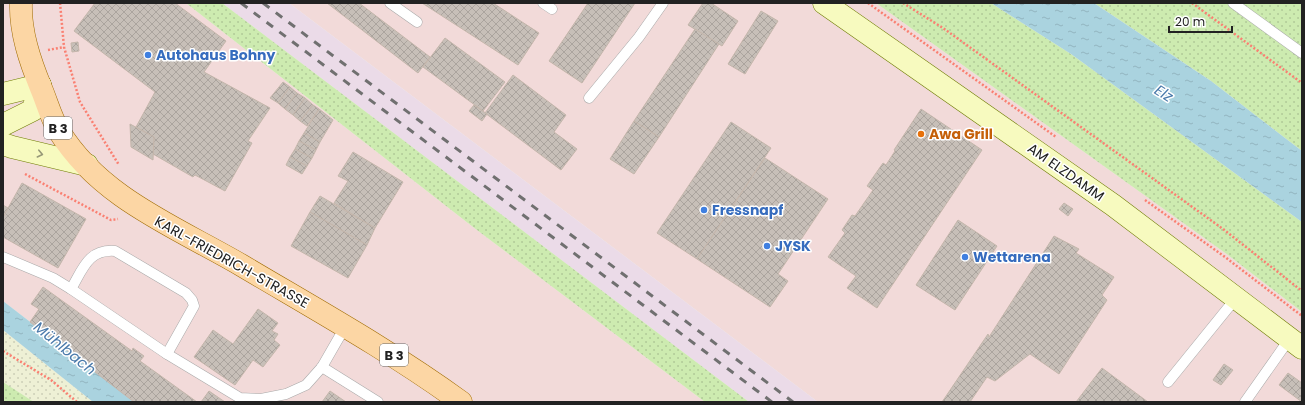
<svg xmlns="http://www.w3.org/2000/svg" width="1305" height="405" font-family="Poppins,sans-serif">
	<style>
		.commercial { fill: #f2dad9 }
		.railway { fill: #ebdbe8 }
		.farmland { fill: url(#farmland-dots) }
		.grass { fill: url(#grass-dots) }
		.water { fill: url(#water-ripples) }
		.building { fill: url(#building-cross-hatch); stroke: #c4b6ab }
		.lines { fill: none; stroke-linecap: round; stroke-linejoin: round }
		.lane-casing { stroke: #a9a9a9; stroke-width: 11 }
		.secondary-casing { stroke: #707d05; stroke-width: 23 }
		.primary-casing { stroke: #a06b00; stroke-width: 23 }
		.path { stroke: #fa8072; stroke-width: 2.5; stroke-dasharray: 2 2; stroke-linecap: butt }
		.lane { stroke: #fff; stroke-width: 10 }
		.secondary { stroke: #f7fabf; stroke-width: 22 }
		.primary { stroke: #fcd6a4; stroke-width: 22 }
		.rail { stroke: #707070; stroke-width: 3; stroke-dasharray: 8 8; stroke-linecap: butt }
		.oneway { stroke: #979978 }
		.shop-dot { fill: #3f7fe0; stroke: #fff; stroke-width: 1.5 }
		.food-dot { fill: #e8710a; stroke: #fff; stroke-width: 1.5 }
		.labels { text-anchor: middle; dominant-baseline: central; stroke-width: 3; stroke-linejoin: round; paint-order: stroke }
		.shield { fill: #fff; stroke: #646464; stroke-width: 1 }
		.shield-label { font-size: 13px; font-weight: bold; fill: #222 }
		.shop-label { font-size: 14px; font-weight: bold; fill: #366cbe; stroke: #fff; text-anchor: start }
		.food-label { font-size: 14px; font-weight: bold; fill: #c56008; stroke: #fff; text-anchor: start }
		.street-label { font-size: 14px; fill: #222; stroke: #fff }
		.water-label { font-size: 15px; font-style: italic; fill: #4a7aab; stroke: #fff }
	</style>
	<defs>
		<pattern id="farmland-dots" width="8" height="8" patternUnits="userSpaceOnUse"><rect width="8" height="8" fill="#eef0d5"/><path d="M2 2h.1M6 6h.1" fill="none" stroke="#ccceb7" stroke-width="1.8" stroke-linecap="round"/></pattern>
		<pattern id="grass-dots" width="8" height="8" patternUnits="userSpaceOnUse"><rect width="8" height="8" fill="#cdebb0"/><path d="M2 2h.1M6 6h.1" fill="none" stroke="#b0c997" stroke-width="1.8" stroke-linecap="round"/></pattern>
		<pattern id="water-ripples" width="26" height="14" patternUnits="userSpaceOnUse"><rect width="26" height="14" fill="#aad3df"/><path d="M2 4q2-2 4 0t4 0M15 11q2-2 4 0t4 0" fill="none" stroke="#92b5bf"/></pattern>
		<pattern id="building-cross-hatch" width="8" height="8" patternUnits="userSpaceOnUse"><rect width="8" height="8" fill="#c7bfb8"/><path d="M0 0l8 8M0 8l8-8" fill="none" stroke="#aba49e"/></pattern>
	</defs>
	<rect width="100%" height="100%" fill="#f2efe9"/>
	<g class="commercial">
		<path d="M 3,3 L 186,3 L 473,227 L 705,402 L 134,402 L 3,301 Z"/>
		<path d="M 289,3 L 876,3 L 1228,255 L 1302,312 L 1302,402 L 818,402 Z"/>
	</g>
	<path class="railway" d="M 222,3 L 289,3 L 818,402 L 749,402 Z"/>
	<path class="farmland" d="M 3,330 L 93,402 L 34,402 L 3,382 Z"/>
	<g class="grass">
		<path d="M 186,3 L 222,3 L 749,402 L 705,402 L 473,227 Z"/>
		<path d="M 876,3 L 991,3 L 1071,54 L 1302,222 L 1302,312 L 1228,255 Z"/>
		<path d="M 1094,3 L 1302,3 L 1302,151 L 1211,81 Z"/>
		<path d="M 3,382 L 34,402 L 3,402 Z"/>
	</g>
	<g class="water">
		<path d="M 991,3 L 1094,3 L 1211,81 L 1302,151 L 1302,222 L 1071,54 Z"/>
		<path d="M 3,301 L 134,402 L 93,402 L 3,330 Z"/>
	</g>
	<g class="building">
		<path d="M 95,3 L 175,3 L 226,41 L 204,72 L 270,108 L 248,141 L 252,143 L 225,191 L 195,175 L 193,177 L 153,154 L 154,137 L 136,127 L 155,92 L 74,31 Z"/>
		<path d="M 327,3 L 359,3 L 430,57 L 418,73 Z"/>
		<path d="M 422,3 L 493,3 L 539,33 L 518,65 Z"/>
		<path d="M 588,3 L 635,3 L 582,83 L 549,61 Z"/>
		<path d="M 703,3 L 711,3 L 738,21 L 722,46 L 688,25 Z"/>
		<path d="M 761,11 L 778,21 L 745,74 L 728,64 Z"/>
		<path d="M 695,29 L 719,44 L 659,137 L 634,121 Z"/>
		<path d="M 445,38 L 505,82 L 483,111 L 423,67 Z"/>
		<path d="M 78,42 L 79,51 L 72,52 L 71,43 Z"/>
		<path d="M 513,75 L 566,115 L 554,132 L 577,149 L 561,170 L 485,113 Z"/>
		<path d="M 283,82 L 290,87 L 278,103 L 270,98 Z"/>
		<path d="M 290,87 L 297,93 L 285,109 L 278,103 Z"/>
		<path d="M 297,93 L 305,98 L 293,115 L 285,109 Z"/>
		<path d="M 305,98 L 313,105 L 300,121 L 293,115 Z"/>
		<path d="M 313,105 L 319,109 L 307,126 L 300,121 Z"/>
		<path d="M 474,105 L 487,114 L 482,121 L 469,111 Z"/>
		<path d="M 319,109 L 333,120 L 320,142 L 304,133 Z"/>
		<path d="M 921,109 L 982,150 L 877,308 L 847,288 L 856,276 L 828,257 L 845,233 L 842,230 L 852,215 L 855,216 L 873,190 L 867,186 L 883,163 L 886,165 L 895,151 L 894,150 Z"/>
		<path d="M 634,121 L 659,137 L 634,174 L 610,159 Z"/>
		<path d="M 731,122 L 771,148 L 697,259 L 657,233 Z"/>
		<path d="M 130,124 L 154,137 L 153,160 L 131,147 Z"/>
		<path d="M 304,133 L 320,142 L 316,150 L 299,141 Z"/>
		<path d="M 299,141 L 316,150 L 312,158 L 295,149 Z"/>
		<path d="M 295,149 L 312,158 L 307,166 L 290,157 Z"/>
		<path d="M 353,152 L 403,182 L 375,228 L 334,203 L 348,181 L 338,176 Z"/>
		<path d="M 290,157 L 307,166 L 302,174 L 286,165 Z"/>
		<path d="M 765,158 L 828,199 L 778,274 L 788,281 L 770,307 L 697,259 Z"/>
		<path d="M 22,183 L 86,219 L 58,268 L 3,237 L 3,217 Z"/>
		<path d="M 320,196 L 375,228 L 367,245 L 310,212 Z"/>
		<path d="M 1064,203 L 1073,209 L 1068,216 L 1059,209 Z"/>
		<path d="M 3,205 L 8,208 L 3,217 Z"/>
		<path d="M 310,212 L 367,245 L 348,278 L 291,246 Z"/>
		<path d="M 958,220 L 997,246 L 955,310 L 916,285 Z"/>
		<path d="M 1054,236 L 1079,249 L 1076,253 L 1114,277 L 1102,295 L 1107,300 L 1059,374 L 1030,354 L 995,381 L 987,377 L 970,402 L 942,402 L 988,334 L 989,337 Z"/>
		<path d="M 43,287 L 132,351 L 133,348 L 144,356 L 140,361 L 197,402 L 134,402 L 30,322 L 39,309 L 31,304 Z"/>
		<path d="M 258,309 L 278,323 L 272,331 L 278,334 L 274,340 L 280,345 L 263,367 L 253,360 L 235,385 L 194,357 L 213,330 L 233,344 Z"/>
		<path d="M 1224,364 L 1233,370 L 1221,385 L 1213,380 Z"/>
		<path d="M 1102,368 L 1148,402 L 1076,402 Z"/>
		<path d="M 1288,373 L 1302,383 L 1302,402 L 1279,385 Z"/>
		<path d="M 209,391 L 225,402 L 201,402 Z"/>
		<path d="M 330,391 L 346,402 L 322,402 Z"/>
	</g>
	<g class="lines">
		<g class="lane-casing">
			<g id="lane">
				<path d="M 390,3 L 417,22"/>
				<path d="M 543,3 L 552,9"/>
				<path d="M 1233,3 L 1302,53"/>
				<path d="M 589,98 L 639,37 L 663,3"/>
				<path d="M 3,257 L 53,278 L 71,289 L 167,354 L 240,398 L 261,399 L 286,394 L 306,385 L 322,367 L 345,327"/>
				<path d="M 71,289 C 83,269 88,249 115,251 L 186,293 L 192,300 L 194,306 L 167,354"/>
				<path d="M 322,367 L 378,402"/>
				<path d="M 1168,382 L 1236,298"/>
				<path d="M 1245,402 L 1290,338"/>
			</g>
		</g>
		<g class="secondary-casing">
			<g id="secondary">
				<path d="M 824,3 L 1113,205 L 1302,348"/>
				<path d="M 3,94 L 40,85"/>
				<path d="M 3,125 L 33,110 L 40,85"/>
				<path d="M 3,144 L 12,147 L 87,165"/>
			</g>
		</g>
		<g class="primary-casing">
			<path id="primary" d="M 21,3 C 20,32 30,61 41,88 C 47,102 51,118 59,131 C 100,198 176,227 241,265 C 315,309 391,351 461,402"/>
		</g>
		<g class="path">
			<path d="M 60,3 L 64,47 L 80,102 L 119,165"/>
			<path d="M 868,3 L 1056,137"/>
			<path d="M 903,3 L 943,28 L 1223,229 L 1302,291"/>
			<path d="M 1192,3 L 1302,83"/>
			<path d="M 48,50 L 64,47"/>
			<path d="M 25,174 L 111,220 L 118,219"/>
			<path d="M 1145,200 L 1225,257 L 1302,316"/>
			<path d="M 3,351 L 51,380 L 77,402"/>
		</g>
		<use href="#lane" class="lane"/>
		<use href="#secondary" class="secondary"/>
		<use href="#primary" class="primary"/>
		<g class="rail">
			<path d="M 241,3 L 772,402"/>
			<path d="M 263,3 L 793,402"/>
		</g>
	</g>
	<defs><path id="oneway-chevron" d="M-2-3.5L2.5 0L-2 3.5" fill="none" stroke-width="1.6" stroke-linecap="round" stroke-linejoin="round"/></defs>
	<use class="oneway" href="#oneway-chevron" transform="translate(40 154) rotate(13)"/>
	<g class="shop-dot">
		<circle cx="148" cy="55" r="4"/>
		<circle cx="704" cy="210" r="4"/>
		<circle cx="767" cy="246" r="4"/>
		<circle cx="965" cy="257" r="4"/>
	</g>
	<circle class="food-dot" cx="921" cy="134" r="4"/>
	<g class="labels">
		<g class="shield">
			<rect x="44" y="117" width="28" height="22" rx="3"/>
			<rect x="380" y="344" width="28" height="22" rx="3"/>
		</g>
		<g class="shield-label">
			<text x="58" y="128">B 3</text>
			<text x="394" y="355">B 3</text>
		</g>
		<g class="shop-label">
			<text x="156" y="55">Autohaus Bohny</text>
			<text x="712" y="210">Fressnapf</text>
			<text x="775" y="246">JYSK</text>
			<text x="973" y="257">Wettarena</text>
		</g>
		<g class="food-label">
			<text x="929" y="134">Awa Grill</text>
		</g>
		<g class="street-label">
			<text transform="translate(1066 172) rotate(35)">AM ELZDAMM</text>
			<text transform="translate(232 262) rotate(29)">KARL-FRIEDRICH-STRASSE</text>
		</g>
		<g class="water-label">
			<text transform="translate(1164 93) rotate(33)">Elz</text>
			<text transform="translate(65 348) rotate(39)">Mühlbach</text>
		</g>
	</g>
	<rect width="1305" height="405" fill="none" stroke="#222222" stroke-width="8"/>
	<path d="M1169 26v6h63v-6" fill="none" stroke="#222222" stroke-width="2"/>
	<text x="1175" y="26" font-size="12" fill="#222222" stroke="#ffffff" stroke-width="3" paint-order="stroke">20 m</text>
</svg>
